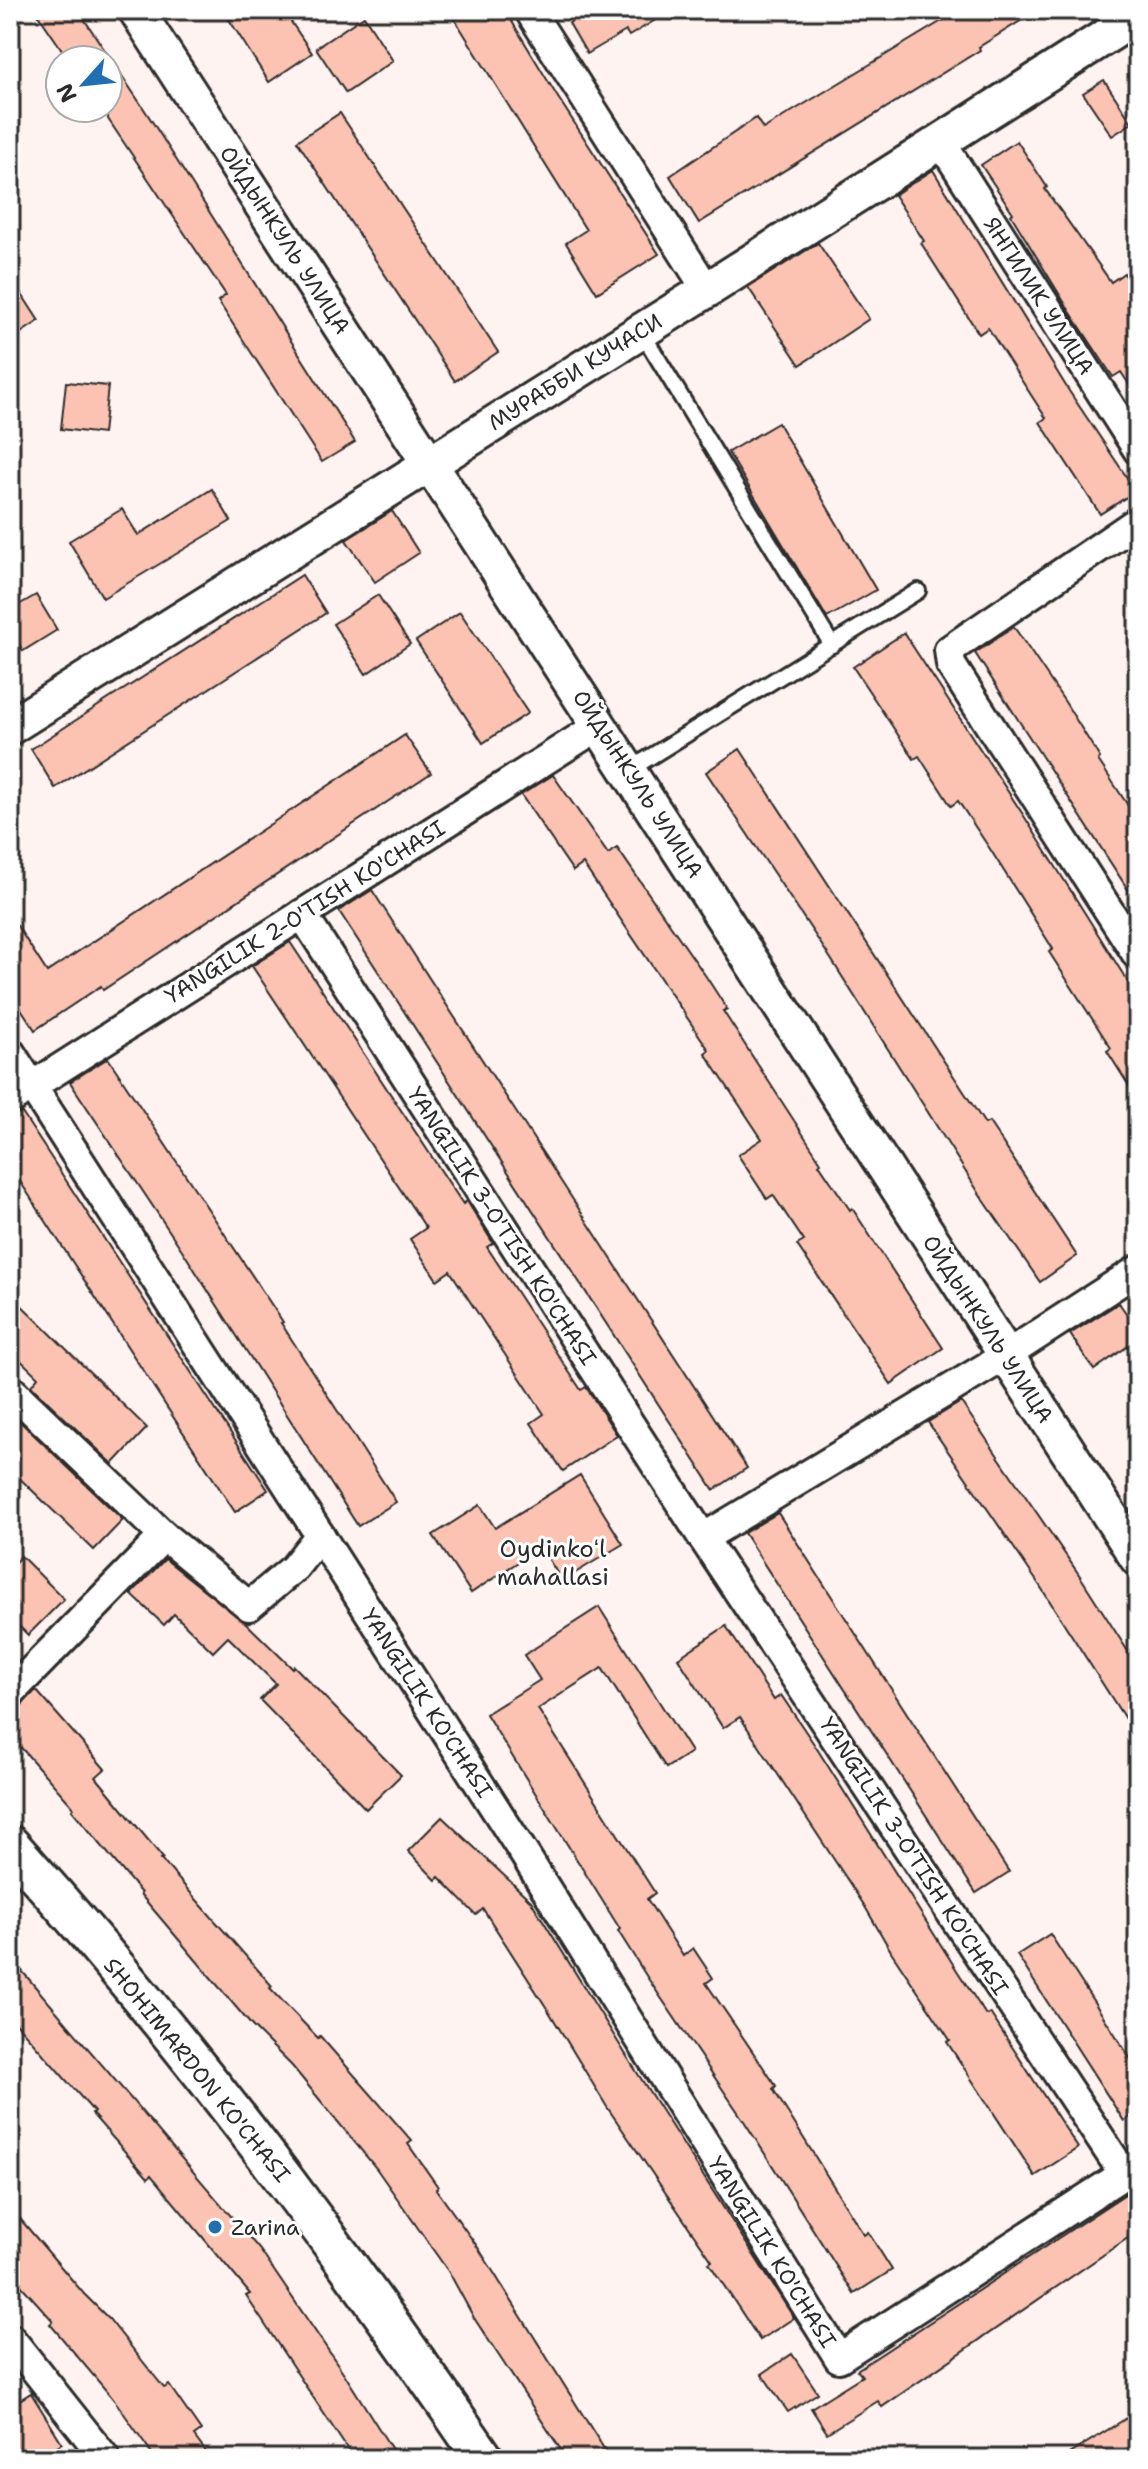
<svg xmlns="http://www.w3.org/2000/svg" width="1148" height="2469" font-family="'Shantell Sans',sans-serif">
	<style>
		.building { fill: #fcc3b2; stroke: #2b2b2b; stroke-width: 2 }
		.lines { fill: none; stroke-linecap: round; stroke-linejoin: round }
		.service-casing { stroke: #2b2b2b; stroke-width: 20 }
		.minor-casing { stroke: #2b2b2b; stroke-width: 34 }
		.tertiary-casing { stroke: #2b2b2b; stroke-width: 40 }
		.secondary-casing { stroke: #2b2b2b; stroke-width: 44 }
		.service { stroke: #fff; stroke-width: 14 }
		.minor { stroke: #fff; stroke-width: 28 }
		.tertiary { stroke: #fff; stroke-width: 34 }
		.secondary { stroke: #fff; stroke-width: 38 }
		.poi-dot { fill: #1f6fb2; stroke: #fff; stroke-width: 3 }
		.labels { text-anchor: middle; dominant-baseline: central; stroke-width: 6; stroke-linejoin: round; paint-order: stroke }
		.street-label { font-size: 22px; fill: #2b2b2b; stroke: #fff }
		.poi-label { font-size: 22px; fill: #2b2b2b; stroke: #fff; text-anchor: start }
		.neighbourhood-label { font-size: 24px; fill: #2b2b2b; stroke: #fff }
	</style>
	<rect width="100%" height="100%" fill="#fef3f0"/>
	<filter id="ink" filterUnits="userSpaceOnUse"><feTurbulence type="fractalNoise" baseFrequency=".0125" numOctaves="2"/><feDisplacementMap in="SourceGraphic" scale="16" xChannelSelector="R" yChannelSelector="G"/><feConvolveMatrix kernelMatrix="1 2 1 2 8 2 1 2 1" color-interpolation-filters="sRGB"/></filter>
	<g filter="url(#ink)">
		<g class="building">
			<path d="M 35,10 L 78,10 L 148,115 L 355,442 L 322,462 L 218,301 L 226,295 L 108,119 L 108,60 L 69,60 Z"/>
			<path d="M 223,10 L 283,10 L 312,53 L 269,82 Z"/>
			<path d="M 449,10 L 505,10 L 557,96 L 659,254 L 597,293 L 566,243 L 586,230 Z"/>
			<path d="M 591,10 L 672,10 L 629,36 L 626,31 L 587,54 L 569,23 Z"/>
			<path d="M 960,10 L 1038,10 L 979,47 L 980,50 L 699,223 L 670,176 L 756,118 L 763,129 Z"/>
			<path d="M 364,16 L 393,61 L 346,93 L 316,48 Z"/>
			<path d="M 1104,80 L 1132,123 L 1112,136 L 1083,93 Z"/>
			<path d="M 340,113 L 498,352 L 455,381 L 297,141 Z"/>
			<path d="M 1017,141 L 1047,187 L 1045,189 L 1111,282 L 1124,273 L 1138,295 L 1138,398 L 1121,372 L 1113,377 L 1069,310 L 1011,215 L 1013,213 L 981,165 Z"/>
			<path d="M 933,170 L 1069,391 L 1136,491 L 1100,514 L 1040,422 L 1046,418 L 1018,375 L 988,328 L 979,334 L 921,243 L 924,241 L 894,195 Z"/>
			<path d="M 818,243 L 869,319 L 800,365 L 748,287 Z"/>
			<path d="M 10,276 L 39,321 L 10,340 Z"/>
			<path d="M 66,382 L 108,386 L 103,434 L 61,429 Z"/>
			<path d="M 778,423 L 876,590 L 827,618 L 728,452 Z"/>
			<path d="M 212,489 L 231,521 L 103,598 L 69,541 L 122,509 L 138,535 Z"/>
			<path d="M 392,511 L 419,553 L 375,582 L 346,540 Z"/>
			<path d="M 302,575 L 326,613 L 55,788 L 31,749 Z"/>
			<path d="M 36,595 L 57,630 L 23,651 L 10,630 L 10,610 Z"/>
			<path d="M 378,595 L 410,644 L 366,674 L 333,624 Z"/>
			<path d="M 460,612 L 528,713 L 483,743 L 416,641 Z"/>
			<path d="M 1014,627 L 1065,702 L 1100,758 L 1098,760 L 1133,813 L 1128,817 L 1138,832 L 1138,905 L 975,653 Z"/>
			<path d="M 904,633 L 1024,816 L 1138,998 L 1138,1100 L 1107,1051 L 1111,1048 L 1049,952 L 1053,949 L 990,849 L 958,801 L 951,806 L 919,756 L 914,759 L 853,667 Z"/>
			<path d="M 405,735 L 431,773 L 103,990 L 101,986 L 35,1030 L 10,992 L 10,915 L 47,972 Z"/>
			<path d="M 740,749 L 985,1124 L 989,1122 L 1077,1256 L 1040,1282 L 979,1193 L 831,959 L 706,772 Z"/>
			<path d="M 553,775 L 608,854 L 617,848 L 707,978 L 727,1009 L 723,1011 L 821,1162 L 819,1164 L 850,1210 L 852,1208 L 943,1348 L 891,1384 L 797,1245 L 804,1241 L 773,1195 L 767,1199 L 738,1155 L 762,1139 L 705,1053 L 709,1050 L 583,864 L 573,871 L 521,795 Z"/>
			<path d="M 372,890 L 747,1468 L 714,1490 L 339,911 Z"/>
			<path d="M 290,942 L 463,1204 L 467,1201 L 493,1243 L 487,1247 L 552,1346 L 581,1390 L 586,1387 L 617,1435 L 563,1471 L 531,1423 L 544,1414 L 450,1271 L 437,1280 L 410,1239 L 426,1228 L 252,966 Z"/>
			<path d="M 108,1058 L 283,1322 L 281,1323 L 396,1502 L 358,1526 L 182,1250 L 70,1082 Z"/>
			<path d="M 22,1113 L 268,1490 L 235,1512 L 10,1166 L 10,1117 Z"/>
			<path d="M 10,1294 L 147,1428 L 113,1464 L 31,1386 L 38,1377 L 10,1350 Z"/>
			<path d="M 1119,1303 L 1138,1330 L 1138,1339 L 1094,1370 L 1070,1334 Z"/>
			<path d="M 961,1402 L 1080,1576 L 1138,1667 L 1138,1739 L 1040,1586 L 928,1422 Z"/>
			<path d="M 10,1412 L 123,1520 L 94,1550 L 10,1469 Z"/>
			<path d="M 580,1475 L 623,1544 L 562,1581 L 541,1547 L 471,1593 L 433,1535 L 480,1505 L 495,1528 Z"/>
			<path d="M 778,1513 L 1009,1872 L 976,1893 L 744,1533 Z"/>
			<path d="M 21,1556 L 64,1599 L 28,1635 L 10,1617 L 10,1567 Z"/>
			<path d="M 165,1559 L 246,1623 L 292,1668 L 294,1666 L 401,1775 L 366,1809 L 260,1700 L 276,1684 L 228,1637 L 213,1652 L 174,1614 L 164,1625 L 131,1594 Z"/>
			<path d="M 599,1607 L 691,1752 L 666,1768 L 602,1668 L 538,1709 L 655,1893 L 647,1899 L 683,1956 L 693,1948 L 713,1978 L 706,1983 L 776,2086 L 773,2089 L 864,2235 L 868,2232 L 892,2270 L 854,2294 L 744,2121 L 647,1977 L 618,1931 L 620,1929 L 486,1714 L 540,1680 L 524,1655 Z"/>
			<path d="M 726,1626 L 774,1700 L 781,1695 L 814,1744 L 958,1972 L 986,2015 L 990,2013 L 1078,2148 L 1035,2176 L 947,2042 L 950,2040 L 892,1953 L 864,1905 L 740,1717 L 723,1728 L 678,1658 Z"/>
			<path d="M 36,1690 L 105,1769 L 96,1777 L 163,1858 L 161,1859 L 272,1986 L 270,1988 L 318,2038 L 320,2036 L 412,2141 L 408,2144 L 438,2187 L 436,2189 L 479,2249 L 606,2452 L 595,2459 L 567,2459 L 474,2318 L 450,2274 L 376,2168 L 292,2066 L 252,2026 L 140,1894 L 141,1893 L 72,1810 L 74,1808 L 10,1735 L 10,1710 L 22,1705 Z"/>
			<path d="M 442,1817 L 531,1901 L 631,2063 L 794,2318 L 760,2340 L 709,2263 L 712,2261 L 607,2107 L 548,2010 L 483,1909 L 476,1915 L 439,1877 L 436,1880 L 408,1851 Z"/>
			<path d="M 1050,1934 L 1138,2070 L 1138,2112 L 1124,2121 L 1017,1955 Z"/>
			<path d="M 10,1957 L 260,2250 L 345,2375 L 398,2459 L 354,2459 L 246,2296 L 250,2294 L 151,2175 L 148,2178 L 92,2114 L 94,2112 L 10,2016 Z"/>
			<path d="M 1133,2189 L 1138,2197 L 1138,2231 L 882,2407 L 878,2401 L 827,2433 L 811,2408 L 862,2376 L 857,2370 Z"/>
			<path d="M 10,2207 L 84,2294 L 109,2319 L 164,2388 L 169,2385 L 201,2431 L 194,2436 L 211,2459 L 156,2459 L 115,2401 L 50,2324 L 53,2321 L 10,2273 Z"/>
			<path d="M 792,2354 L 818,2393 L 788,2412 L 762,2374 Z"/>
			<path d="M 31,2393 L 62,2443 L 37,2459 L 10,2459 L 10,2406 Z"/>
			<path d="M 1138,2411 L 1138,2459 L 1061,2459 Z"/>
		</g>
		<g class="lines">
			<g class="service-casing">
				<g id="service">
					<path d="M 641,331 L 832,645"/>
					<path d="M 629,770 L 918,591"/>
				</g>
			</g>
			<g class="minor-casing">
				<g id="minor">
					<path d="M 529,10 L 707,290"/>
					<path d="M 941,142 L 1138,450"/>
					<path d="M 1138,521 L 949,650 L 951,665 L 1138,956"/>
					<path d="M 302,914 L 703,1538 L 1124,2174"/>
					<path d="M 10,1052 L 523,1852 L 839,2358 L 1138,2165"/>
					<path d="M 10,1100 L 600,725"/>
					<path d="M 10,1389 L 164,1536 L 249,1606 L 294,1568 L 320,1535"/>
					<path d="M 703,1538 L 1005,1356 L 1138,1270"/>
					<path d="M 10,1693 L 164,1536"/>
					<path d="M 10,2338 L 106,2459"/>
				</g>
			</g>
			<g class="tertiary-casing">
				<g id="tertiary">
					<path d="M 136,10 L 1138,1559"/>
					<path d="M 10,727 L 707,290 L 1138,16"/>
				</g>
			</g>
			<g class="secondary-casing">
				<path id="secondary" d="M 10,1845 C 183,2037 338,2245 484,2459"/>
			</g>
			<use href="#service" class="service"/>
			<use href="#minor" class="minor"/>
			<use href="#tertiary" class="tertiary"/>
			<use href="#secondary" class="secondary"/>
		</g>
	</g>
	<circle class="poi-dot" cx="215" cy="2227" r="8"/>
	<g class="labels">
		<g class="street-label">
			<text transform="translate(285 240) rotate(57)">ОЙДЫНКУЛЬ УЛИЦА</text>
			<text transform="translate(1039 296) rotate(57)">ЯНГИЛИК УЛИЦА</text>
			<text transform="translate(575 372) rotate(-32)">МУРАББИ КУЧАСИ</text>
			<text transform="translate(638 784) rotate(57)">ОЙДЫНКУЛЬ УЛИЦА</text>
			<text transform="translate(305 912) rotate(-32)">YANGILIK 2-O'TISH KO'CHASI</text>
			<text transform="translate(502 1226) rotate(57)">YANGILIK 3-O'TISH KO'CHASI</text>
			<text transform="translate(988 1329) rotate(57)">ОЙДЫНКУЛЬ УЛИЦА</text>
			<text transform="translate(427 1703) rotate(57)">YANGILIK KO'CHASI</text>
			<text transform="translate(914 1856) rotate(57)">YANGILIK 3-O'TISH KO'CHASI</text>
			<text transform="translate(197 2070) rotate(51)">SHOHIMARDON KO'CHASI</text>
			<text transform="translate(772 2252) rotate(58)">YANGILIK KO'CHASI</text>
		</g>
		<g class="poi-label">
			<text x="231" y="2227">Zarina</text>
		</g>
		<g class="neighbourhood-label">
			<text x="553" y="1549">Oydinkoʻl<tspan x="553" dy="28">mahallasi</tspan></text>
		</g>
	</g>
	<rect width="1148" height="2469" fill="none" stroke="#fff" stroke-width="40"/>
	<rect x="20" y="20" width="1108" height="2429" fill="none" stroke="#2b2b2b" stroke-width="3" filter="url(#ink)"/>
	<g transform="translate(84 84) rotate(243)"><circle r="38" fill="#ffffff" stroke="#aaaaaa" stroke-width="2"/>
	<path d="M0-6L14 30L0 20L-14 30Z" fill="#1f6fb2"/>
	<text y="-12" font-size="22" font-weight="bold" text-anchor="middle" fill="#2b2b2b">N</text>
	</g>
</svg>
